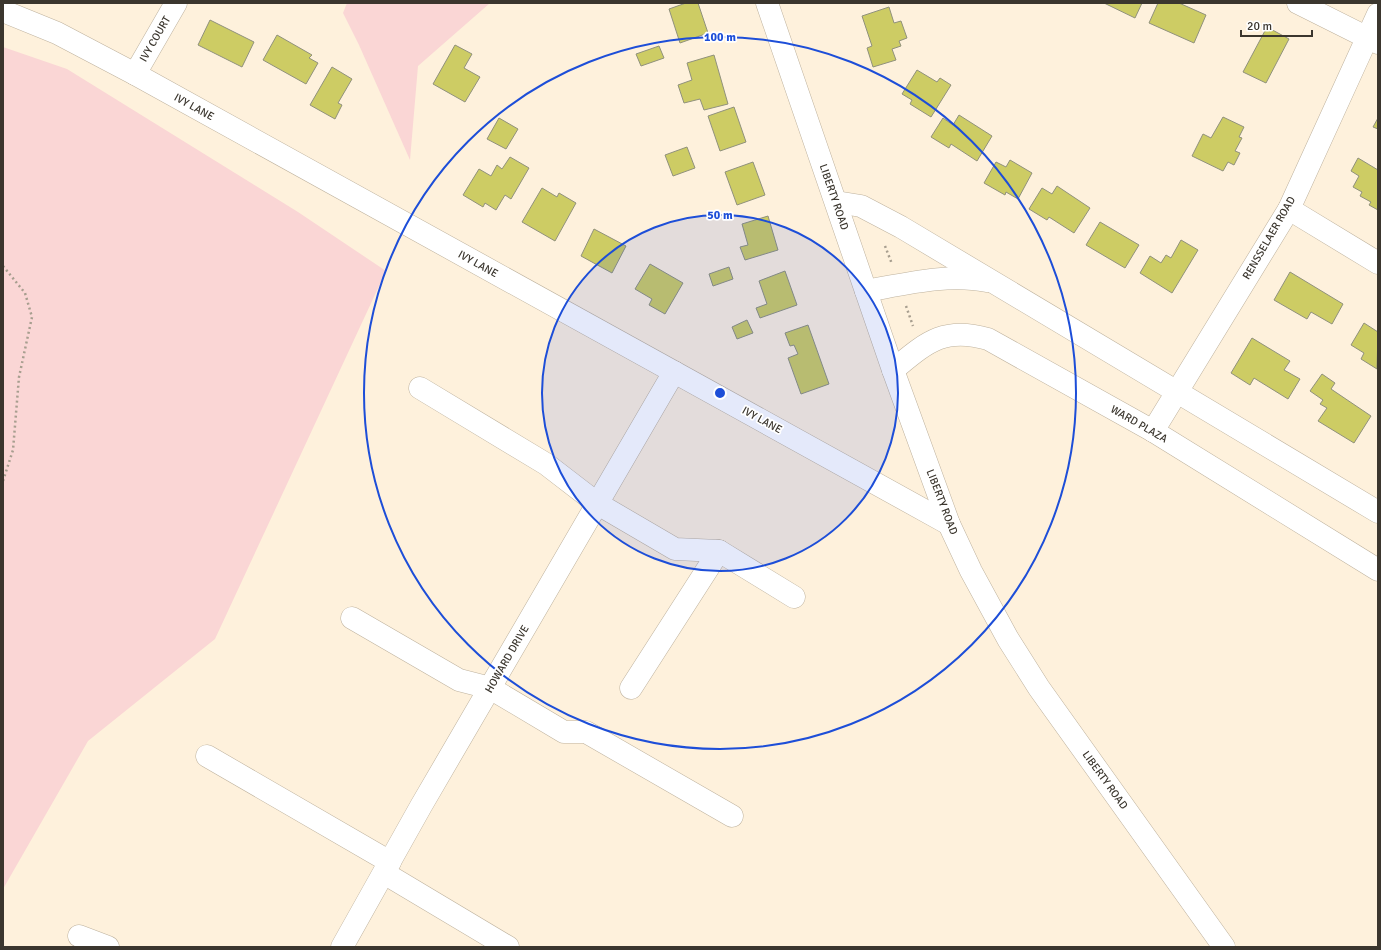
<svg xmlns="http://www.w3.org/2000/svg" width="1381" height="950" font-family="Signika,sans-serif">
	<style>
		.green { fill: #fad6d5 }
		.building { fill: #cdcc64; stroke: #90917c }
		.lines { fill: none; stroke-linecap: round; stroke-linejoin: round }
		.minor-casing { stroke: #beb29e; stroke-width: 23 }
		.major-casing { stroke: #beb29e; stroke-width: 23 }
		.path { stroke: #a79e8f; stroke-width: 2.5; stroke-dasharray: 2 3; stroke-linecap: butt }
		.minor { stroke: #fff; stroke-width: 22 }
		.major { stroke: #fff; stroke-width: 22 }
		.ring { fill: none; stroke: #1d4ed8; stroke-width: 2 }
		.labels { text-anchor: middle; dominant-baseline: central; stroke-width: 3.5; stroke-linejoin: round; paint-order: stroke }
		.street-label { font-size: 11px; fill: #3b362e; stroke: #fff }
		.centre { fill: #1d4ed8; stroke: #fff; stroke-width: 2 }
		.ring-label { font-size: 12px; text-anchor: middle; font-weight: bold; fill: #1d4ed8; stroke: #fff; stroke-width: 3.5; stroke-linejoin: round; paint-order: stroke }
	</style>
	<rect width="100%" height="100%" fill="#fef1dc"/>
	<g class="green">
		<path d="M 347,3 L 490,3 L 418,66 L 410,160 L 359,45 L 343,13 Z"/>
		<path d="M 3,47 L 67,69 L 298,212 L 386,271 L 215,639 L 88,741 L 3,889 Z"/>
	</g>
	<g class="building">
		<path d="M 686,3 L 698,3 L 708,33 L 680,43 L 669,9 Z"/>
		<path d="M 1104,3 L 1142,3 L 1135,18 Z"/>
		<path d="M 1158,3 L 1179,3 L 1206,15 L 1194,43 L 1149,23 Z"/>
		<path d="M 889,7 L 894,23 L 901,21 L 907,38 L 899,41 L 901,46 L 892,49 L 896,60 L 873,67 L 867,48 L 872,46 L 862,16 Z"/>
		<path d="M 210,20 L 254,42 L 242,67 L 198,45 Z"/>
		<path d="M 1267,27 L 1289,39 L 1266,83 L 1243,72 Z"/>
		<path d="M 277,35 L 312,55 L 309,58 L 318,63 L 306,84 L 263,60 Z"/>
		<path d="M 455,45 L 472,54 L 464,68 L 480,77 L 465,102 L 433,84 Z"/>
		<path d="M 659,46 L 664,58 L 641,66 L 636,54 Z"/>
		<path d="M 714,55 L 728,104 L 704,110 L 700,99 L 684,103 L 678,85 L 692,80 L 687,63 Z"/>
		<path d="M 332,67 L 352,79 L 338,103 L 342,105 L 335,119 L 310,105 Z"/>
		<path d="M 917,70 L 937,82 L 940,78 L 951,85 L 931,117 L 910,104 L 912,100 L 902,94 Z"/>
		<path d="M 734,107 L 746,142 L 720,151 L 708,116 Z"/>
		<path d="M 959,115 L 992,136 L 977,161 L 951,144 L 949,148 L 931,137 L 943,118 L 953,125 Z"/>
		<path d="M 1223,117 L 1244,127 L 1239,137 L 1242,138 L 1235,151 L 1240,153 L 1234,165 L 1228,162 L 1223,171 L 1192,156 L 1203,134 L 1211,138 Z"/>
		<path d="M 499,118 L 518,129 L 506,149 L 487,139 Z"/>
		<path d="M 1378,118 L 1378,129 L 1373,127 Z"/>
		<path d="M 687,147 L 695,168 L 673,176 L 665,155 Z"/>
		<path d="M 510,157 L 529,168 L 511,199 L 505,195 L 496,210 L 485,203 L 483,207 L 463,195 L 479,169 L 491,176 L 497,165 L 502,169 Z"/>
		<path d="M 1358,158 L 1378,170 L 1378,210 L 1369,205 L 1371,202 L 1360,196 L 1362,192 L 1353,187 L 1359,176 L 1351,171 Z"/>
		<path d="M 1010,160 L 1032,173 L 1018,199 L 1006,192 L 1005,195 L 984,183 L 996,162 L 1006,167 Z"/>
		<path d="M 753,162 L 765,195 L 737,205 L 725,172 Z"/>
		<path d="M 1057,186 L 1090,208 L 1074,233 L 1049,217 L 1047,220 L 1029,209 L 1042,188 L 1052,194 Z"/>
		<path d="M 542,188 L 557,197 L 559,193 L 576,203 L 555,241 L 522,222 Z"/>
		<path d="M 768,216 L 778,250 L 745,260 L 740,247 L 748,245 L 742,224 Z"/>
		<path d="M 1100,222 L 1139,245 L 1125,268 L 1086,245 Z"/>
		<path d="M 594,229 L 626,246 L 612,273 L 581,256 Z"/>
		<path d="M 1181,240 L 1198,250 L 1172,293 L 1140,273 L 1150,256 L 1161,263 L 1166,255 L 1171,258 Z"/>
		<path d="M 650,264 L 683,283 L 665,314 L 649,305 L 652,299 L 635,289 Z"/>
		<path d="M 729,267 L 733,279 L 713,286 L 709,274 Z"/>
		<path d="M 785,271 L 797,305 L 760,318 L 756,308 L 767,304 L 759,281 Z"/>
		<path d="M 1290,272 L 1343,304 L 1332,324 L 1311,312 L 1307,319 L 1274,300 Z"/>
		<path d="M 747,320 L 753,333 L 737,339 L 732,327 Z"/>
		<path d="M 1364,323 L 1378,332 L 1377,369 L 1361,359 L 1364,353 L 1351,345 Z"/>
		<path d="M 808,325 L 829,384 L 801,394 L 788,358 L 798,354 L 794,345 L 790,346 L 785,333 Z"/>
		<path d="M 1252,338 L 1290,361 L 1284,370 L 1300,379 L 1288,399 L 1254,378 L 1250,385 L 1231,373 Z"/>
		<path d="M 1322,374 L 1335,383 L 1331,389 L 1371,416 L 1354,443 L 1318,421 L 1327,408 L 1320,404 L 1323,400 L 1310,391 Z"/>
	</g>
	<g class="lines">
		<g class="minor-casing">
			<g id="minor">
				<path d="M 1298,3 L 1378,43"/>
				<path d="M 3,11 L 57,33 L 135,74 L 949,524"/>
				<path d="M 135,74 L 176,3"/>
				<path d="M 836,202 L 861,206 L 901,227 L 1378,512"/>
				<path d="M 1289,209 L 1378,263"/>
				<path d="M 866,291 C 905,284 948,273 987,281"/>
				<path d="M 893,370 C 926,343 943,326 988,339 L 1153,431 L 1378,570"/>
				<path d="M 420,388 L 546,464 L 598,504 L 675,549 L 719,551 L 794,597"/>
				<path d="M 1153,431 L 1289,209 L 1378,14"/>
				<path d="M 352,618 L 459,680 L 490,688 L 564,732 L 586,732 L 732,816"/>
				<path d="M 631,688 L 719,551"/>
				<path d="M 207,756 L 390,862"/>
				<path d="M 384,873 L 508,947"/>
				<path d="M 79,936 L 108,947"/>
				<path d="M 342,947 L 421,806 L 674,372"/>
			</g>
		</g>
		<g class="major-casing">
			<path id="major" d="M 767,3 L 893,370 L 949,524 L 971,571 L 1008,639 L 1039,688 L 1224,947"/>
		</g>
		<g class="path">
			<path d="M 885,246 L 892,264"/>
			<path d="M 3,266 L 25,293 L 32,317 L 19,377 L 13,450 L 3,481"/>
			<path d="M 906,306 L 913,326"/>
		</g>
		<use href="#minor" class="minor"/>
		<use href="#major" class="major"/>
	</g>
	<circle cx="720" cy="393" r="178" fill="#1d4ed8" fill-opacity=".12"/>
	<g class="ring">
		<circle cx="720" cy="393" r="178"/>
		<circle cx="720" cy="393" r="356"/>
	</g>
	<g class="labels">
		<g class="street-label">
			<text transform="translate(155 39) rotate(-60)">IVY COURT</text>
			<text transform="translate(194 107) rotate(29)">IVY LANE</text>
			<text transform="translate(834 197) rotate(71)">LIBERTY ROAD</text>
			<text transform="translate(1269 238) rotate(-60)">RENSSELAER ROAD</text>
			<text transform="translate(478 264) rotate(29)">IVY LANE</text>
			<text transform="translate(762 420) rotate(29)">IVY LANE</text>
			<text transform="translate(1139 424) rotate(30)">WARD PLAZA</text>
			<text transform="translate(942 502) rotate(69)">LIBERTY ROAD</text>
			<text transform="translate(507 659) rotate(-60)">HOWARD DRIVE</text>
			<text transform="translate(1105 780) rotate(54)">LIBERTY ROAD</text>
		</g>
	</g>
	<circle cx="720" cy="393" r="6" class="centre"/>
	<g class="ring-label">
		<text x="720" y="41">100 m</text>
		<text x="720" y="219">50 m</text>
	</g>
	<rect width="1381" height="950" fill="none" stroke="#3b362e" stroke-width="8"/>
	<path d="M1241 30v6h71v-6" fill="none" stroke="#3b362e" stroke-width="2"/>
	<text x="1247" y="30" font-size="12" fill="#3b362e" stroke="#ffffff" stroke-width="3" paint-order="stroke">20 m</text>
</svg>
